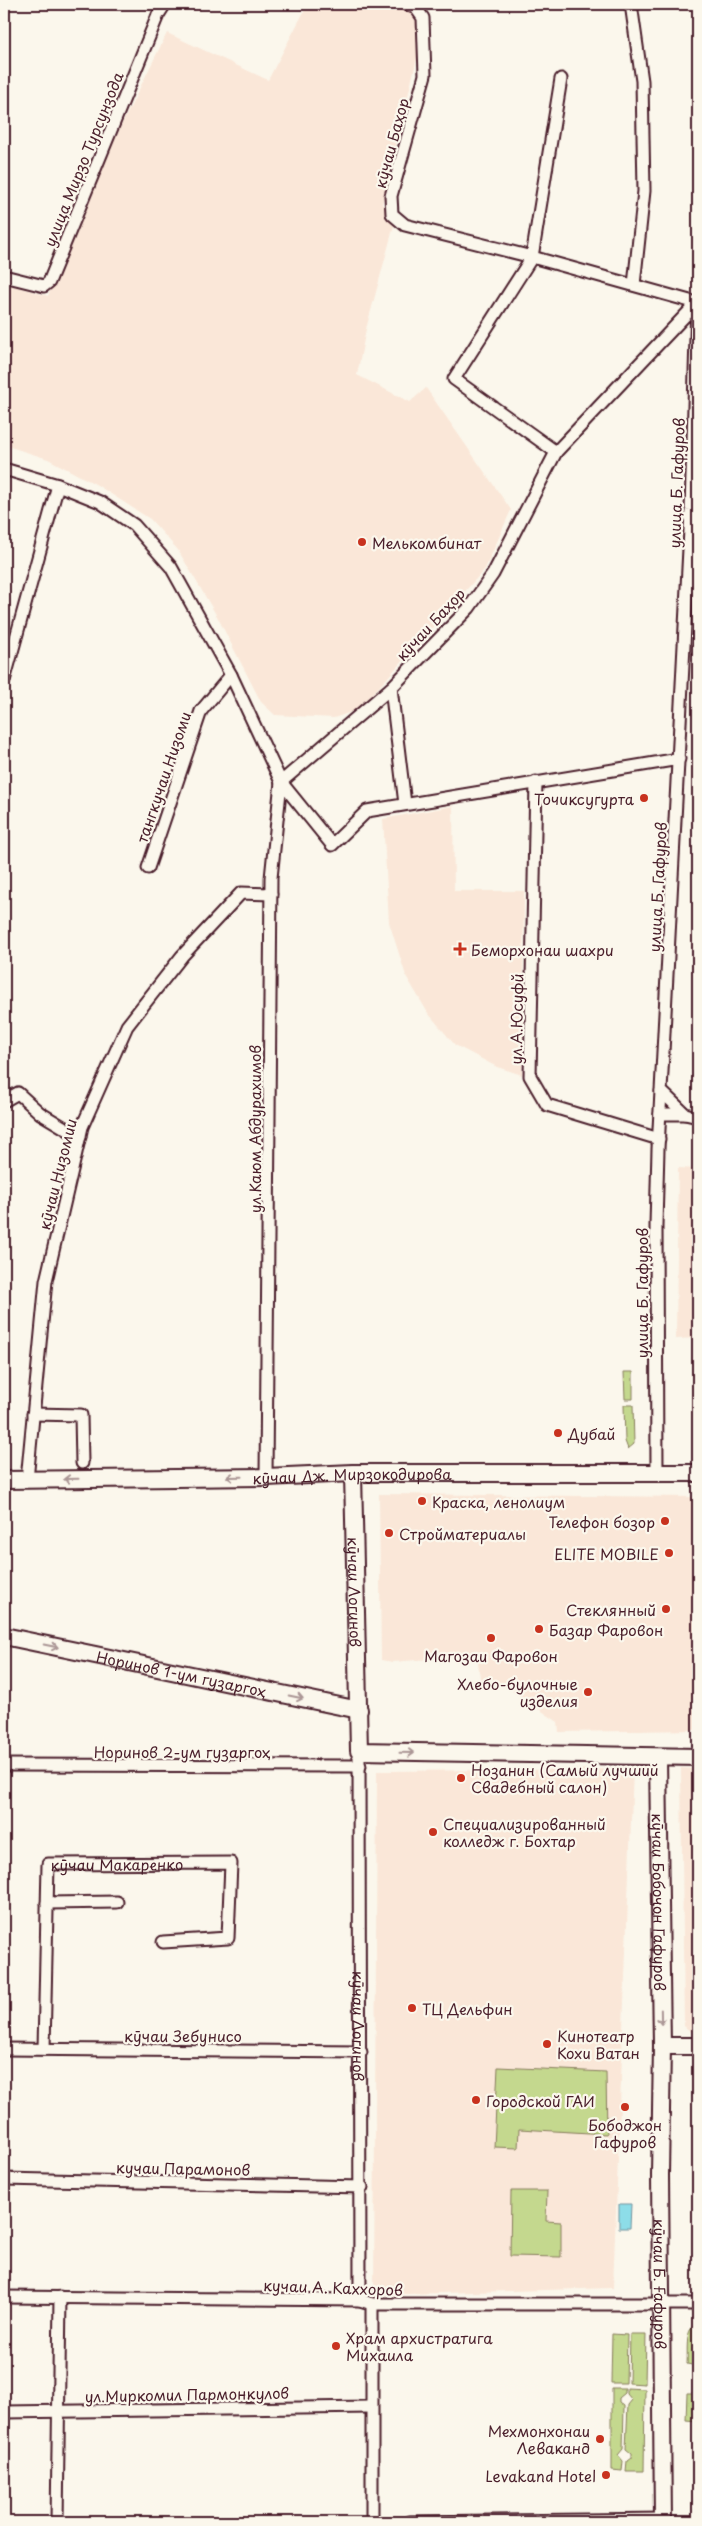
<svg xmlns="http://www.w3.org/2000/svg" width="702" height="2526" font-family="'Playpen Sans',sans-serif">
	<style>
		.built { fill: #fae7d8 }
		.green { fill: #c4d88e; stroke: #877c5c }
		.water { fill: #8ddde8; stroke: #72919c }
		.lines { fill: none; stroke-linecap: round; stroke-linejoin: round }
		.street-casing { stroke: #4a1f2b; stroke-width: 15 }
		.secondary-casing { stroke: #4a1f2b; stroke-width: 20 }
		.street { stroke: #fbf7ec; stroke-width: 11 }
		.secondary { stroke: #fbf7ec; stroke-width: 16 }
		.oneway { stroke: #ab9695 }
		.poi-dot { fill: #c8321e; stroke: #fbf7ec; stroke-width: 2 }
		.labels { text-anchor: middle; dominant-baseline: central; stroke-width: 4.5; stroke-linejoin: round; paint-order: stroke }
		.street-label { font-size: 15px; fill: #4a1f2b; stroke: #fbf7ec }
		.poi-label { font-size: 15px; fill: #4a1f2b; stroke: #fbf7ec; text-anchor: start }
	</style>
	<rect width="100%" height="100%" fill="#fbf7ec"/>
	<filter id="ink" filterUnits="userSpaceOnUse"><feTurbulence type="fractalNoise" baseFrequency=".02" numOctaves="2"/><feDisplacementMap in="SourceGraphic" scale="10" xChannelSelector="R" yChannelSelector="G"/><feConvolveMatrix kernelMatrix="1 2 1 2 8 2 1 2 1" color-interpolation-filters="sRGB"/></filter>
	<g filter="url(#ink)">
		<g class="built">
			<path d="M 308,4 L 389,4 L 417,15 L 418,54 L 382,204 L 396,218 L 366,329 L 357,375 L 410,402 L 426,388 L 511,510 L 485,569 L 379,687 L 354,711 L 334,718 L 275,715 L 261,702 L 218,618 L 178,550 L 150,519 L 97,485 L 48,459 L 4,445 L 4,283 L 48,296 L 117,134 L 167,33 L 268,80 Z"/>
			<path d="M 453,806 L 454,891 L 524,891 L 522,1075 L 497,1067 L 455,1045 L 428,1013 L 406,976 L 389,922 L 383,819 Z"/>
			<path d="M 678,1168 L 698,1169 L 698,1338 L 676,1339 Z"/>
			<path d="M 379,1494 L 698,1497 L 698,1730 L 559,1732 L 558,1722 L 502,1684 L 481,1685 L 477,1655 L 393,1662 L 381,1660 Z"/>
			<path d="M 681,1768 L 698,1769 L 698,2038 L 684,2026 Z"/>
			<path d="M 633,1769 L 613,2288 L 374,2295 L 377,1771 Z"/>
		</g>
		<g class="green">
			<path d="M 624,1372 L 633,1372 L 633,1399 L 625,1399 Z"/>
			<path d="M 624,1405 L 633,1405 L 634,1444 L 628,1449 L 625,1441 Z"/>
			<path d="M 498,2067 L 606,2072 L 607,2134 L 519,2129 L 518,2148 L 494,2147 Z"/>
			<path d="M 511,2191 L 547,2191 L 546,2221 L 561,2222 L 561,2257 L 510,2256 Z"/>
			<path d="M 698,2322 L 697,2366 L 687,2364 C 688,2349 684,2329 698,2322 Z"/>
			<path d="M 612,2334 L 627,2335 L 626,2383 L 611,2383 Z"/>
			<path d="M 630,2334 L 646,2334 L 645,2384 L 629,2383 Z"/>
			<path d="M 612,2388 L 625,2388 L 625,2393 L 619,2398 L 619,2402 L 624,2406 L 623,2449 L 618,2455 L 623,2461 L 622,2471 L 612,2470 Z"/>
			<path d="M 627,2388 L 645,2389 L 644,2471 L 626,2471 L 627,2461 L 631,2458 L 631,2453 L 626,2449 L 628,2405 L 632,2400 L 627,2394 Z"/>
			<path d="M 687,2393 L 697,2393 L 697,2421 L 686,2420 Z"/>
		</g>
		<path class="water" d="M 619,2204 L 631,2204 L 630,2228 L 619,2228 Z"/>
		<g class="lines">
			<g class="street-casing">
				<g id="street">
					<path d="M 406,4 L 416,8 L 423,18 L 425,75 L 391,196 L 392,214 L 405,225 L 532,257 L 697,303"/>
					<path d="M 631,4 L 642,81 L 644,191 L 634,285"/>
					<path d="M 4,276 L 44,286 L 49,282 L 158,15 L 165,4"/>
					<path d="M 556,452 L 454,379 L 532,257 L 561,79"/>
					<path d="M 4,469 L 58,485 L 100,502 L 134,525 L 171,567 L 231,675 L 281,782 L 332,845 L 367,811 L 679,759"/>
					<path d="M 4,681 L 58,485"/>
					<path d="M 391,688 L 405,804"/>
					<path d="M 536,782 L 530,1076 L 547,1105 L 659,1139"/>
					<path d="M 148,868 L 201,711 L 231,675"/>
					<path d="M 661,1091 L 685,1114"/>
					<path d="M 4,1101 L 18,1093 L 40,1113 L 80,1137"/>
					<path d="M 660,1114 L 685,1114 L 698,1117"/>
					<path d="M 33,1414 L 81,1415 L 82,1463"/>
					<path d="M 657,1473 L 656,1225 L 658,1149 L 691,510 L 697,303"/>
					<path d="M 266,1477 L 271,878 L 281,782 L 391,688 L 469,608 L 493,574 L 556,452 L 698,302"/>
					<path d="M 27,1480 L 46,1281 L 82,1127 L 127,1026 L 182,956 L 241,893 L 271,894"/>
					<path id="s1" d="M 359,1751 L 360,2300"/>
					<path d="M 4,1765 L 360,1766"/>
					<path d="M 47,1903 L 117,1902"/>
					<path d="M 4,2049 L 361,2052"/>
					<path id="s2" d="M 44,2049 L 48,1864 L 231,1863 L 228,1938 L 163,1942"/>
					<path d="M 4,2179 L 362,2187"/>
					<path d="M 4,2297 L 360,2300 L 372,2304 L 698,2304"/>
					<path d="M 4,2412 L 371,2407"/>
					<path d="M 57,2522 L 60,2297"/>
					<path d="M 372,2522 L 372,2304"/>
					<path d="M 410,2522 L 663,2519"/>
				</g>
			</g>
			<g class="secondary-casing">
				<g id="secondary">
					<path id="s3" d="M 353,1473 L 359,1751 L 698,1757"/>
					<path id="s4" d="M 4,1480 L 266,1477 L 353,1473 L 698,1473"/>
					<path id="s5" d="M 4,1636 L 359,1710"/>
					<path id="s6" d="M 658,1758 L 662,2046 L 660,2175 L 663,2522"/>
					<path d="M 662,2046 L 698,2046"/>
				</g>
			</g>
			<use href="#street" class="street"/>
			<use href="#secondary" class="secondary"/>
		</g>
		<defs><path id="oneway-shaft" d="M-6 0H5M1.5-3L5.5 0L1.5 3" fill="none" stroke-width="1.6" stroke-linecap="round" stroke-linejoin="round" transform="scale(1.25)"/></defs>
		<g class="oneway">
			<use href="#oneway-shaft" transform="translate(234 1477) rotate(179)"/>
			<use href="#oneway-shaft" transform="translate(71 1479) rotate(179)"/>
			<use href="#oneway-shaft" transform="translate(51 1646) rotate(12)"/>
			<use href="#oneway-shaft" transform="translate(296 1697) rotate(12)"/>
			<use href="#oneway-shaft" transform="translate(407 1753) rotate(1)"/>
			<use href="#oneway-shaft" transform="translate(661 2017) rotate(89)"/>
		</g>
	</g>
	<g class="poi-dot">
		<circle cx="362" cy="542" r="5"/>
		<circle cx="644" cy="798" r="5"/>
		<path d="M457.5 941.5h5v5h5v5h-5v5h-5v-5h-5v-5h5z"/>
		<circle cx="558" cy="1433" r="5"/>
		<circle cx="422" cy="1501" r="5"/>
		<circle cx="665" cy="1521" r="5"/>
		<circle cx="389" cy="1533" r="5"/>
		<circle cx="669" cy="1553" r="5"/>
		<circle cx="666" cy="1609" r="5"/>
		<circle cx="539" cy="1629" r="5"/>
		<circle cx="491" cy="1638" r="5"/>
		<circle cx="588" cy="1692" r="5"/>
		<circle cx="461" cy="1778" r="5"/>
		<circle cx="433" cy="1832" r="5"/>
		<circle cx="412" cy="2008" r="5"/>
		<circle cx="547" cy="2044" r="5"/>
		<circle cx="476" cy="2100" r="5"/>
		<circle cx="625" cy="2107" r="5"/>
		<circle cx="336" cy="2346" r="5"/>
		<circle cx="600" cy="2439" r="5"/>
		<circle cx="606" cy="2475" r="5"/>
	</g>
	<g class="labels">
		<g class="street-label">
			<text transform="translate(391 143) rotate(-75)">кӯчаи Баҳор</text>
			<text transform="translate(83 159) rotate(-68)">улица Мирзо Турсунзода</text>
			<text transform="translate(676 483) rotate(-88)">улица Б. Гафуров</text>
			<text transform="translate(430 624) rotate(-47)">кӯчаи Баҳор</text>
			<text transform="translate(163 777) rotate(-71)">тангкучаи Низоми</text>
			<text transform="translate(657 887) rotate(-87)">улица Б. Гафуров</text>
			<text transform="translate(516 1019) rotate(-89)">ул.А.Юсуфй</text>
			<text transform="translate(254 1129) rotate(-90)">ул.Каюм Абдурахимов</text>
			<text transform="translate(57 1174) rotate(-76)">кӯчаи Низомии</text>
			<text transform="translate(641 1293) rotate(-90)">улица Б. Гафуров</text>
			<text stroke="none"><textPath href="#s4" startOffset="348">кӯчаи Дж. Мирзокодирова</textPath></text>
			<text stroke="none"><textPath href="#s3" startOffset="119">кӯчаи Логинов</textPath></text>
			<text stroke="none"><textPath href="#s5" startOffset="181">Норинов 1-ум гузаргоҳ</textPath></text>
			<text x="182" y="1751">Норинов 2-ум гузаргоҳ</text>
			<text stroke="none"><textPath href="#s2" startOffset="254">кӯчаи Макаренко</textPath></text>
			<text stroke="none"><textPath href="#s6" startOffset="144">кӯчаи Бобоҷон Гафуров</textPath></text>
			<text stroke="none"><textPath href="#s1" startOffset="275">кӯчаи Логинов</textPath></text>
			<text x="183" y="2035">кӯчаи Зебунисо</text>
			<text transform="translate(183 2168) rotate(1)">кучаи Парамонов</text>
			<text stroke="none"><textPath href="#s6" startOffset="526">кӯчаи Б. Ғафуров</textPath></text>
			<text transform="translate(333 2287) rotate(2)">кучаи А. Каххоров</text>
			<text transform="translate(187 2394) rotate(-1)">ул.Миркомил Пармонкулов</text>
		</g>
		<g class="poi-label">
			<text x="372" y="542">Мелькомбинат</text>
			<text x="634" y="798" text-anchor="end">Точиксугурта</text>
			<text x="471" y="949">Беморхонаи шахри</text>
			<text x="568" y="1433">Дубай</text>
			<text x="432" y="1501">Краска, ленолиум</text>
			<text x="655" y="1521" text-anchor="end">Телефон бозор</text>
			<text x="399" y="1533">Стройматериалы</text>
			<text x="659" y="1553" text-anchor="end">ELITE MOBILE</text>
			<text x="656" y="1609" text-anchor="end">Стеклянный</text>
			<text x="549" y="1629">Базар Фаровон</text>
			<text x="491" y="1655" text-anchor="middle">Магозаи Фаровон</text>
			<text x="578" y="1683" text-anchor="end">Хлебо-булочные<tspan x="578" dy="17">изделия</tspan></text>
			<text x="471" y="1769">Нозанин (Самый лучший<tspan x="471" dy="17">Свадебный салон)</tspan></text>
			<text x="443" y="1823">Специализированный<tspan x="443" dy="17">колледж г. Бохтар</tspan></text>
			<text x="422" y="2008">ТЦ Дельфин</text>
			<text x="557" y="2035">Кинотеатр<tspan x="557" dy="17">Кохи Ватан</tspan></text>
			<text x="486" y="2100">Городской ГАИ</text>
			<text x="625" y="2124" text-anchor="middle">Бободжон<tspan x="625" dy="17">Гафуров</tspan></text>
			<text x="346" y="2337">Храм архистратига<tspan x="346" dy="17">Михаила</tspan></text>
			<text x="590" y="2430" text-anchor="end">Мехмонхонаи<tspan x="590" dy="17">Леваканд</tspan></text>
			<text x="596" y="2475" text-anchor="end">Levakand Hotel</text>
		</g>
	</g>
	<rect width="702" height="2526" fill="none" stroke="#fbf7ec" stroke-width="20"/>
	<rect x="10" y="10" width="682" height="2506" fill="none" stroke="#4a1f2b" stroke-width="2" filter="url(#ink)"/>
</svg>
